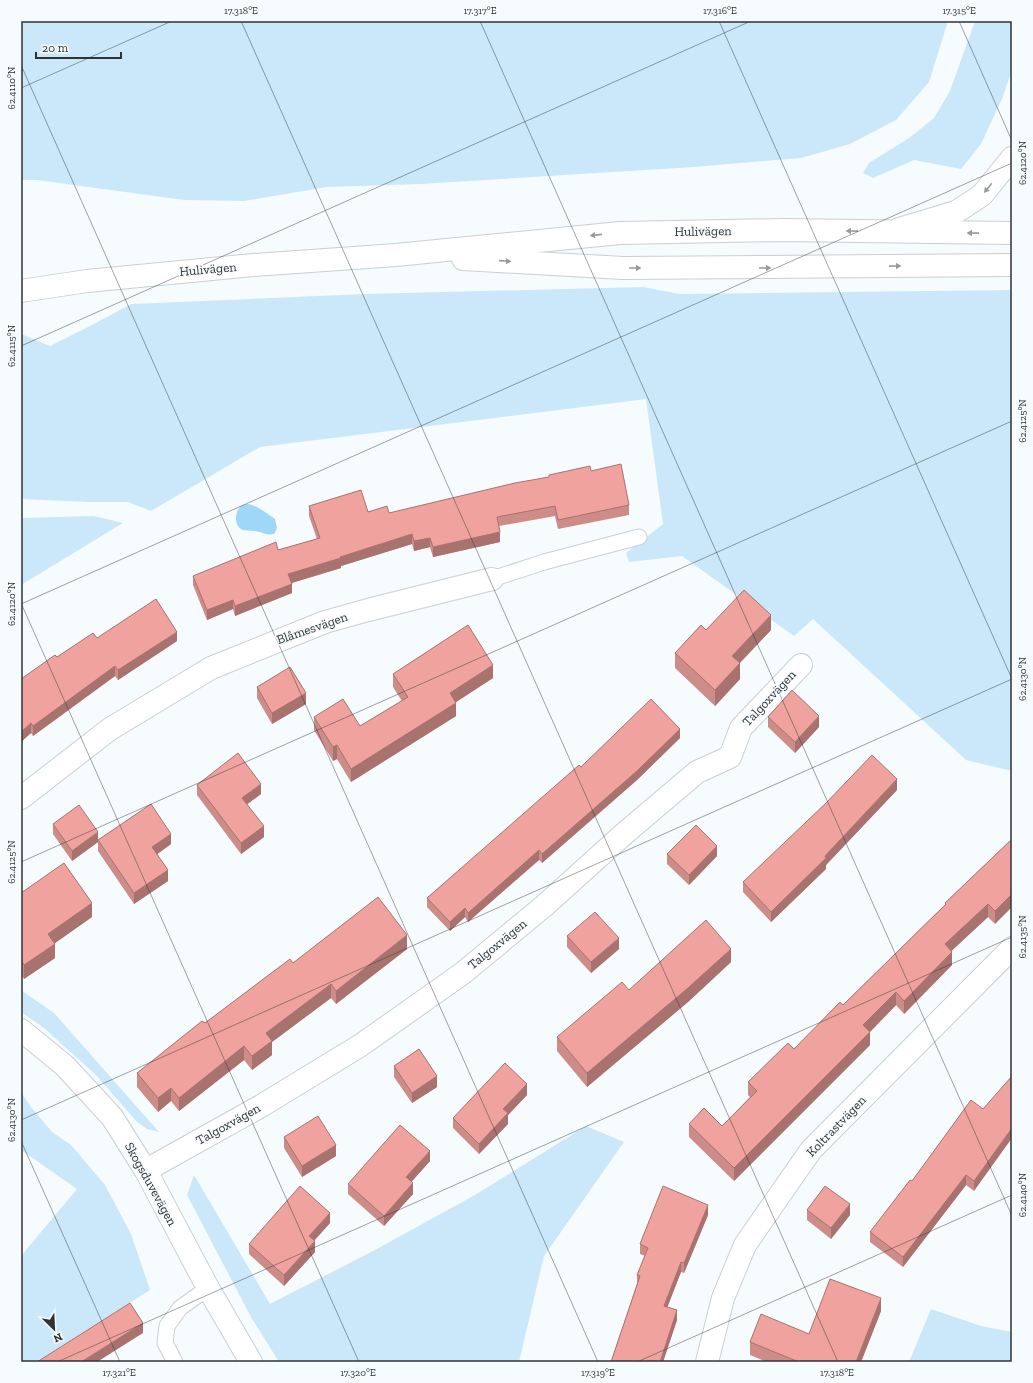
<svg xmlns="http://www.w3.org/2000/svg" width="1033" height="1383" font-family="'Zilla Slab',serif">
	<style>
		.green { fill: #cae8f9 }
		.water { fill: #9ed7f8 }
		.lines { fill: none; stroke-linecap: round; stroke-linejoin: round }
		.service-casing { stroke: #c9cfd2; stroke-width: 17 }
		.minor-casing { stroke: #c9cfd2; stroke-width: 24 }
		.tertiary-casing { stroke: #c9cfd2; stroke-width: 24 }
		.secondary-casing { stroke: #c9cfd2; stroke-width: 24 }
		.service { stroke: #fff; stroke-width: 15 }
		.minor { stroke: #fff; stroke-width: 22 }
		.tertiary { stroke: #fff; stroke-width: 22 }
		.secondary { stroke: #fff; stroke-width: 22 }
		.wall { fill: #ce8c88 }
		.shaded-wall { fill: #a8726f }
		.building { fill: #f0a39e; stroke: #a8726f }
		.oneway { fill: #98999a }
		.ticks { fill: none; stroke: #303334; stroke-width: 1; stroke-opacity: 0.45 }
		.labels { text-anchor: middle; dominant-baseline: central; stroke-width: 3; stroke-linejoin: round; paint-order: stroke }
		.street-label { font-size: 13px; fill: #303334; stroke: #f6fbfe }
		.neatline { fill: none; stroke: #303334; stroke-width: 1.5 }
		.ticks-label { font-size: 10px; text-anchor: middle; fill: #303334 }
	</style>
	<rect width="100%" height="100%" fill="#f6fbfe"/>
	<g class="green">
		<path d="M 21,21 L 948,21 L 929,82 L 896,120 L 850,144 L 801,158 L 694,167 L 420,184 L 327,187 L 244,201 L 184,200 L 37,180 L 21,180 Z"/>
		<path d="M 975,21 L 1012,21 L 1012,70 L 1002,99 L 981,144 L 961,169 L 914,160 L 873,178 L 863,173 L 869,163 L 909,138 L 934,118 L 950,91 Z"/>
		<path d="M 643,287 L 680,294 L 1012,290 L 1012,771 L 966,760 L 813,619 L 794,636 L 682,556 L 629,562 L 626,553 L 663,524 L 646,399 L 260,447 L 151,511 L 128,502 L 88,502 L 21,499 L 21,334 L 50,346 L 92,325 L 131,304 L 365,294 Z"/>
		<path d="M 94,516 L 123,523 L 21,585 L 21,518 Z"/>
		<path d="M 21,990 L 54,1013 L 159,1132 L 147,1129 L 137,1122 L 96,1075 L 44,1028 L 21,1012 Z"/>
		<path d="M 21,1092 L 31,1107 L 52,1132 L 71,1145 L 105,1185 L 131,1234 L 150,1290 L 36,1362 L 21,1362 L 21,1256 L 77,1189 L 21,1150 Z"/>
		<path d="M 586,1126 L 624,1142 L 544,1256 L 519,1362 L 279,1362 L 251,1317 L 187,1195 L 194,1175 L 270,1304 L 373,1251 L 475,1195 Z"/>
		<path d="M 931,1309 L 981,1326 L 1012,1332 L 1012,1362 L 909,1362 Z"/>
	</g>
	<path class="water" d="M 247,504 C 257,505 266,513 275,519 L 277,528 L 274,534 C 265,536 262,531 253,531 C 250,530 246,531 243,530 C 234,527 234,512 241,506 C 243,505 245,504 247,504 Z"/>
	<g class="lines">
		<g class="service-casing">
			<g id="service">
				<path d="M 492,579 L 544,562 L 639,537"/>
				<path d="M 175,1362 L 165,1343 L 167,1326 L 180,1308 L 208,1288"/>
			</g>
		</g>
		<g class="minor-casing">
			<g id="minor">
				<path d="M 21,798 L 110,729 L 211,668 L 325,622 L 368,610 L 492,579"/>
				<path d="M 21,1030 L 65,1066 L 112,1117 L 146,1171 L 208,1288 L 251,1362"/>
				<path d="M 146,1171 L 157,1164 L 261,1106 L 361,1045 L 463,973 L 544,906 L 625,833 L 697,772 L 730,757 L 741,728 L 801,665"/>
				<path d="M 707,1362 L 723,1298 L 745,1245 L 811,1150 L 1012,948"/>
			</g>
		</g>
		<g class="tertiary-casing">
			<path id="tertiary" d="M 899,229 L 956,212 L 982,195 L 1012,158"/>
		</g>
		<g class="secondary-casing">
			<g id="secondary">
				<path d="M 463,259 L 623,268 L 1012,265"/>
				<path d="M 21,291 L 87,281 L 253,265 L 396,255 L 620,233 L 783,230 L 1012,233"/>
			</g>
		</g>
		<use href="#service" class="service"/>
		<use href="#minor" class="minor"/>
		<use href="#tertiary" class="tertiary"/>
		<use href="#secondary" class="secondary"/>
	</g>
	<g class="wall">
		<path d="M 591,471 L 629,505 L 629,515 L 558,529 L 555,516 L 499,526 L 500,542 L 433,557 L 430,547 L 414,551 L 412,544 L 341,566 L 341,568 L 292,583 L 292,593 L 235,616 L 233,609 L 207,620 L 193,585 L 193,576 L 278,550 L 317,539 L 309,516 L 309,506 L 389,513 L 549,477 L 549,475 Z"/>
		<path d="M 706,630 L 771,630 L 740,663 L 740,679 L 715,706 L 675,668 L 675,653 Z"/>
		<path d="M 97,638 L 177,641 L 118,680 L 115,676 L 33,736 L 31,733 L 21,742 L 57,657 Z"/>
		<path d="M 393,674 L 493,678 L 456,702 L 456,716 L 351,782 L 337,759 L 333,761 L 314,730 L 314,717 L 360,726 L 402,701 L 393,687 Z"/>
		<path d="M 257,687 L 306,704 L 272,724 L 257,698 Z"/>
		<path d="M 768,717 L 819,727 L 795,753 L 768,727 Z"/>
		<path d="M 680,738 L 637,780 L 542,863 L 539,860 L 468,922 L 465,917 L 450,931 L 427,907 L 427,898 L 581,767 Z"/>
		<path d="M 197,785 L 261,794 L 247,804 L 264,837 L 241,854 L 197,795 Z"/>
		<path d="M 897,790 L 826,865 L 826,869 L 771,922 L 743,892 L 743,882 Z"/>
		<path d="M 53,824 L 98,840 L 171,844 L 157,854 L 168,881 L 134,904 L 98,851 L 98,842 L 72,861 L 53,834 Z"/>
		<path d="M 1012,839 L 995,924 L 988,917 L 951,951 L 952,965 L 904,1014 L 896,1005 L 870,1032 L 870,1045 L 734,1181 L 689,1137 L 689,1124 L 722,1126 L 750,1097 L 748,1095 L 748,1082 L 794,1049 L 843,1005 L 945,905 L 945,903 Z"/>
		<path d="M 667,854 L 717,856 L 689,885 L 667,864 Z"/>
		<path d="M 21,893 L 92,917 L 55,943 L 55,958 L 24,979 L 21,975 Z"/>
		<path d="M 567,936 L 619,949 L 591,973 L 567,947 Z"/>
		<path d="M 407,949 L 336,1004 L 331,998 L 272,1042 L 272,1055 L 252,1070 L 244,1060 L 179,1111 L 171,1101 L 158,1112 L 137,1087 L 137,1073 L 205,1023 L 293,963 Z"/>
		<path d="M 731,962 L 688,1002 L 587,1087 L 557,1051 L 557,1037 L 629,990 Z"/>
		<path d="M 394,1066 L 437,1087 L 412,1103 L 394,1077 Z"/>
		<path d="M 527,1095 L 508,1115 L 508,1124 L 479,1154 L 453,1128 L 453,1118 Z"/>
		<path d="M 983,1109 L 974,1191 L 966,1185 L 903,1267 L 870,1242 L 870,1232 L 912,1181 Z"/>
		<path d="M 284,1137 L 336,1156 L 302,1177 L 284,1148 Z"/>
		<path d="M 430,1161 L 411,1182 L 413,1194 L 384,1226 L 348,1194 L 348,1184 Z"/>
		<path d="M 807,1210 L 850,1215 L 831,1239 L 807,1220 Z"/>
		<path d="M 708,1215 L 684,1273 L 681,1272 L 667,1307 L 677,1320 L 663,1362 L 611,1362 L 637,1284 L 637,1275 L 645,1256 L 640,1254 L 640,1244 Z"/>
		<path d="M 330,1223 L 314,1241 L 315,1252 L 284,1286 L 249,1254 L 249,1244 Z"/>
		<path d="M 881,1311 L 861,1362 L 767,1362 L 750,1355 L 750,1342 L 809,1334 Z"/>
	</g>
	<g class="shaded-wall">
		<path d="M 500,532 L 500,542 L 433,557 L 433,547 Z"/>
		<path d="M 412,534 L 412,544 L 341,566 L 341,568 L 288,584 L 288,574 Z"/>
		<path d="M 430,538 L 430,547 L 414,551 L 414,541 Z"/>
		<path d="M 292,584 L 292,593 L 235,616 L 235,606 Z"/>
		<path d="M 233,600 L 233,609 L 207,620 L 207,610 Z"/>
		<path d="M 771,615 L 771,630 L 732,671 L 732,656 Z"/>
		<path d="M 177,632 L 177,641 L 118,680 L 118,670 Z"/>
		<path d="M 740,663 L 740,679 L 715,706 L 715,690 Z"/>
		<path d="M 493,665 L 493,678 L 450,706 L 450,693 Z"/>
		<path d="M 115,666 L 115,676 L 33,736 L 33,726 Z"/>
		<path d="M 306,693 L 306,704 L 272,724 L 272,713 Z"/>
		<path d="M 456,703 L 456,716 L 351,782 L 351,769 Z"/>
		<path d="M 819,716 L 819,727 L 795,753 L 795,742 Z"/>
		<path d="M 31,723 L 31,733 L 21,742 L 21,732 Z"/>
		<path d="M 680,729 L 680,738 L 637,780 L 542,863 L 542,854 Z"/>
		<path d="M 337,745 L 337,759 L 333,761 L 333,747 Z"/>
		<path d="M 897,779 L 897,790 L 826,865 L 826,869 L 771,922 L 771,912 L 825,856 Z"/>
		<path d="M 261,784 L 261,794 L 242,808 L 242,798 Z"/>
		<path d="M 264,826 L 264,837 L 241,854 L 241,843 Z"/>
		<path d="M 98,832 L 98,842 L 72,861 L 72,851 Z"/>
		<path d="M 171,834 L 171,844 L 152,858 L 152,847 Z"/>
		<path d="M 717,846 L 717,856 L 689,885 L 689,875 Z"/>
		<path d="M 539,850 L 539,860 L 468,922 L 468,913 Z"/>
		<path d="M 168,870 L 168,881 L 134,904 L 134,893 Z"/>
		<path d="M 1012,894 L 1012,907 L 995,924 L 995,911 Z"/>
		<path d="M 92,903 L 92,917 L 48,948 L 48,934 Z"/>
		<path d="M 988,904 L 988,917 L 945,957 L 945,944 Z"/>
		<path d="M 465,908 L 465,917 L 450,931 L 450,922 Z"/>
		<path d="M 407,935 L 407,949 L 336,1004 L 336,991 Z"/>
		<path d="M 619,938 L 619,949 L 591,973 L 591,962 Z"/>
		<path d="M 55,944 L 55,958 L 24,979 L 24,965 Z"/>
		<path d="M 731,949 L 731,962 L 688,1002 L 587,1087 L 587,1073 Z"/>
		<path d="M 952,952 L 952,965 L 904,1014 L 904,1001 Z"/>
		<path d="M 331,984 L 331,998 L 272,1042 L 272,1055 L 252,1070 L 252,1056 L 266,1033 Z"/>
		<path d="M 896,992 L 896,1005 L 865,1037 L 870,1032 L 870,1045 L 734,1181 L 734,1168 L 863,1025 Z"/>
		<path d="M 244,1046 L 244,1060 L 179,1111 L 179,1098 Z"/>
		<path d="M 437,1076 L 437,1087 L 412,1103 L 412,1093 Z"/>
		<path d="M 527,1084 L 527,1095 L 508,1115 L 508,1124 L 479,1154 L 479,1144 L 503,1109 Z"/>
		<path d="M 171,1088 L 171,1101 L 158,1112 L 158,1098 Z"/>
		<path d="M 1012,1128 L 1012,1138 L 974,1191 L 974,1181 Z"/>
		<path d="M 336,1145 L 336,1156 L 302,1177 L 302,1166 Z"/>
		<path d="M 430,1151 L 430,1161 L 406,1188 L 406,1177 Z"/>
		<path d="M 966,1175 L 966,1185 L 903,1267 L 903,1257 Z"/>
		<path d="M 413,1183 L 413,1194 L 384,1226 L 384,1216 Z"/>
		<path d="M 850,1204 L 850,1215 L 831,1239 L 831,1228 Z"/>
		<path d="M 708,1205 L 708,1215 L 684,1273 L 684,1263 Z"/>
		<path d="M 330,1213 L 330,1223 L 309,1246 L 309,1236 Z"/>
		<path d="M 315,1241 L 315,1252 L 284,1286 L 284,1275 Z"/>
		<path d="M 681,1262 L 681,1272 L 664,1316 L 664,1306 Z"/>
		<path d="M 881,1298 L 881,1311 L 861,1362 L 856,1362 Z"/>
		<path d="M 677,1310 L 677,1320 L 663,1362 L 660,1362 Z"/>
		<path d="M 143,1323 L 143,1333 L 97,1362 L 81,1362 Z"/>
	</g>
	<g class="building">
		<path d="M 621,464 L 629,505 L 558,520 L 555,506 L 497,517 L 500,532 L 433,547 L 430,538 L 414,541 L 412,534 L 340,557 L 341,558 L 288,574 L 292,584 L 235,606 L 233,600 L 207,610 L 193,576 L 276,542 L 278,550 L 320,538 L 309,506 L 361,490 L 368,512 L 387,506 L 389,513 L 515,483 L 549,477 L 549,475 L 590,466 L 591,471 Z"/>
		<path d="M 744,590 L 771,615 L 732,656 L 740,663 L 715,690 L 675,653 L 701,625 L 706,630 Z"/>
		<path d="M 156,599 L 177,632 L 118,670 L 115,666 L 33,726 L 31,723 L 21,732 L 21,679 L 55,655 L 57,657 L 93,633 L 97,638 Z"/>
		<path d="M 468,625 L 493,665 L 450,693 L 456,703 L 351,769 L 337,745 L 333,747 L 314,717 L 343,699 L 360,726 L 408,697 L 393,674 Z"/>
		<path d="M 290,667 L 306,693 L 272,713 L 257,687 Z"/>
		<path d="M 792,690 L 819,716 L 795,742 L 768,717 Z"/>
		<path d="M 651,699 L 680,729 L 637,771 L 542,854 L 539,850 L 468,913 L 465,908 L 450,922 L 427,898 L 579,765 L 581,767 Z"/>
		<path d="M 238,753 L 261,784 L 242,798 L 264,826 L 241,843 L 197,785 Z"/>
		<path d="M 872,755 L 897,779 L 825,856 L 826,858 L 771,912 L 743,882 L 826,803 Z"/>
		<path d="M 151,804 L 171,834 L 152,847 L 168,870 L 134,893 L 98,840 Z"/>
		<path d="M 79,805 L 98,832 L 72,851 L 53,824 Z"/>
		<path d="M 696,825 L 717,846 L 689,875 L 667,854 Z"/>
		<path d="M 1012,839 L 1012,894 L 995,911 L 988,904 L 945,944 L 952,952 L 904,1001 L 896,992 L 863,1025 L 870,1032 L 734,1168 L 689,1124 L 704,1108 L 722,1126 L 757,1091 L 748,1082 L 788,1043 L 794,1049 L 840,1002 L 843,1005 L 946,904 L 945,903 Z"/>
		<path d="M 64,863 L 92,903 L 48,934 L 55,944 L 24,965 L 21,960 L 21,893 Z"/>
		<path d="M 378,897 L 407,935 L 336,991 L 331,984 L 266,1033 L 272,1041 L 252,1056 L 244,1046 L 179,1098 L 171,1088 L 158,1098 L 137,1073 L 202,1021 L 205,1023 L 290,959 L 293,963 Z"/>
		<path d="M 595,912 L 619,938 L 591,962 L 567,936 Z"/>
		<path d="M 706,920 L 731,949 L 688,988 L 587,1073 L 557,1037 L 622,982 L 629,990 Z"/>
		<path d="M 419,1049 L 437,1076 L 412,1093 L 394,1066 Z"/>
		<path d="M 505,1063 L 527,1084 L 503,1109 L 508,1113 L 479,1144 L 453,1118 Z"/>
		<path d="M 1012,1076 L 1012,1128 L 974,1181 L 966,1175 L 903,1257 L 870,1232 L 910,1180 L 912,1181 L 971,1100 L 983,1109 Z"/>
		<path d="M 318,1116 L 336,1145 L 302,1166 L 284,1137 Z"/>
		<path d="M 400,1125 L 430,1151 L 406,1177 L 413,1183 L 384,1216 L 348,1184 Z"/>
		<path d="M 300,1186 L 330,1213 L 309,1236 L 315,1241 L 284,1275 L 249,1244 Z"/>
		<path d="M 663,1186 L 708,1205 L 684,1263 L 681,1262 L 664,1306 L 677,1310 L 660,1362 L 611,1362 L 640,1276 L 637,1275 L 648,1248 L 640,1244 Z"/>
		<path d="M 825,1186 L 850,1204 L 831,1228 L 807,1210 Z"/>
		<path d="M 830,1279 L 881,1298 L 856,1362 L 852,1362 L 849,1361 L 849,1362 L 799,1362 L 750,1342 L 761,1314 L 809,1334 Z"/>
		<path d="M 130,1303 L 143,1323 L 81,1362 L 37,1362 Z"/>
	</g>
	<defs><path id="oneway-solid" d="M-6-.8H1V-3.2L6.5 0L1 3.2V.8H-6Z"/></defs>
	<g class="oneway">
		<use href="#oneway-solid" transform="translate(988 188) rotate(129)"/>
		<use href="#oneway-solid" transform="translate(852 231) rotate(-179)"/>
		<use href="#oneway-solid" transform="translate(973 233) rotate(-179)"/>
		<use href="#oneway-solid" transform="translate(596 235) rotate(174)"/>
		<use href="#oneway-solid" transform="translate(505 261) rotate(4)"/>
		<use href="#oneway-solid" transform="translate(895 266) rotate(-1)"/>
		<use href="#oneway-solid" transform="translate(635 268)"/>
		<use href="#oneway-solid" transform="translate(765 268)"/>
	</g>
	<path class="ticks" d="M 241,21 L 838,1362M 480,21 L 1012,1216M 719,21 L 1012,679M 959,21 L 1012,141M 21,65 L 598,1362M 21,88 L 172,21M 21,346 L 751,21M 21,603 L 359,1362M 21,604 L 1012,163M 21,862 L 1012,421M 21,1120 L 1012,679M 21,1141 L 120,1362M 57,1362 L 1012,937M 637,1362 L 1012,1195"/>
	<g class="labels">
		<g class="street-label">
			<text transform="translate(703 231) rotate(-1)">Hulivägen</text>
			<text transform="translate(208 269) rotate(-5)">Hulivägen</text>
			<text transform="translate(312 628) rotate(-19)">Blåmesvägen</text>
			<text transform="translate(769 698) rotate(-47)">Talgoxvägen</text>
			<text transform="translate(497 944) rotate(-39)">Talgoxvägen</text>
			<text transform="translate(228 1124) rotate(-29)">Talgoxvägen</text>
			<text transform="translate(836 1126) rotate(-46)">Koltrastvägen</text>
			<text transform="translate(151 1184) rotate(61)">Skogsduvevägen</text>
		</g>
	</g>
	<rect width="1033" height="1383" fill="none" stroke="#f6fbfe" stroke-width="44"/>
	<g transform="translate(54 1329) rotate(156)" stroke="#f6fbfe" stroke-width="3" paint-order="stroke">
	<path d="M0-3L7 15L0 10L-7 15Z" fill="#303334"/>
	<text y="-6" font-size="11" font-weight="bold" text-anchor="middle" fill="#303334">N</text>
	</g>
	<path d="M36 52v6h85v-6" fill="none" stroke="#303334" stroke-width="2"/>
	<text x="42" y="52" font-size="12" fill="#303334" stroke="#f6fbfe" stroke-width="3" paint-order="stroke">20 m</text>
	<rect x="22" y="22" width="989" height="1339" class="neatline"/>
	<g class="ticks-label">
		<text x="241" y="14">17.318°E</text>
		<text x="480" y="14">17.317°E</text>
		<text x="720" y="14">17.316°E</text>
		<text x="959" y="14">17.315°E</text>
		<text transform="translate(11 88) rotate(-90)" y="4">62.4110°N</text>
		<text transform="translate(1022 163) rotate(-90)" y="4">62.4120°N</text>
		<text transform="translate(11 346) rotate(-90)" y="4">62.4115°N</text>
		<text transform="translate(1022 421) rotate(-90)" y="4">62.4125°N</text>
		<text transform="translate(11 604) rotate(-90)" y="4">62.4120°N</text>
		<text transform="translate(1022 679) rotate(-90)" y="4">62.4130°N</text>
		<text transform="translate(11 862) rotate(-90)" y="4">62.4125°N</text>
		<text transform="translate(1022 937) rotate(-90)" y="4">62.4135°N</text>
		<text transform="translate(11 1120) rotate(-90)" y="4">62.4130°N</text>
		<text transform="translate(1022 1195) rotate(-90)" y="4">62.4140°N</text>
		<text x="119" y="1376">17.321°E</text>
		<text x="358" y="1376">17.320°E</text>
		<text x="598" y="1376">17.319°E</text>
		<text x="837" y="1376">17.318°E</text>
	</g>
</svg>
